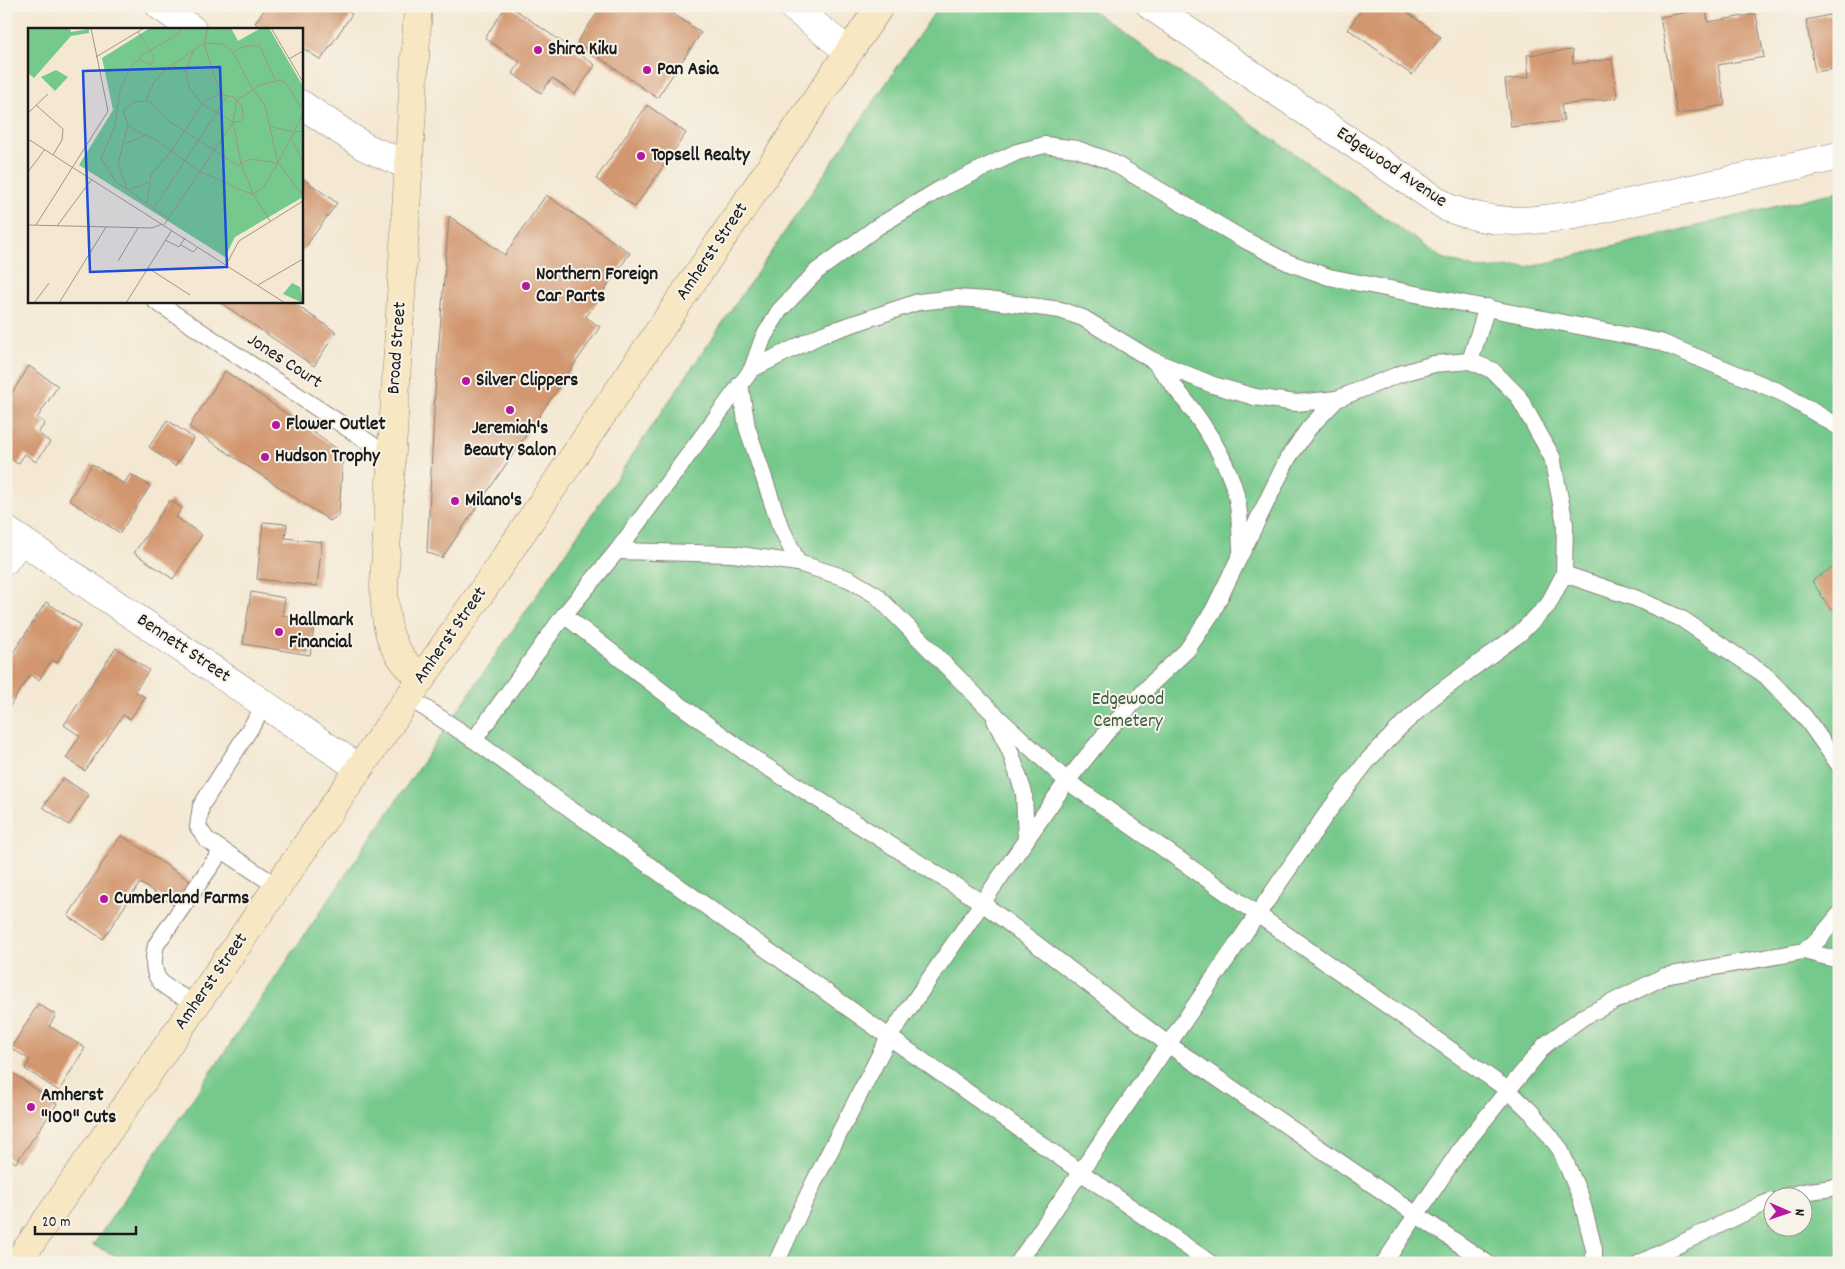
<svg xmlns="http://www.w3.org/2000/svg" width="1845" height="1269" font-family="Dekko,sans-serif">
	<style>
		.green { fill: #76c98c; stroke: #497254; fill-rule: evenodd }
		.building { fill: #d29770 }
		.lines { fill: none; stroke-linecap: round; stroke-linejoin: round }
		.service-casing { stroke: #888278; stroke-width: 18 }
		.minor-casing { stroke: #888278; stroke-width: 29 }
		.secondary-casing { stroke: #888278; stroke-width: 29 }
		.service { stroke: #fff; stroke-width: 16 }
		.minor { stroke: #fff; stroke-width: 28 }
		.secondary { stroke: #f7e8c3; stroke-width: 28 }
		.poi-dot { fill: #b5179e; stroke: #f7f3e8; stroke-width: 2 }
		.labels { text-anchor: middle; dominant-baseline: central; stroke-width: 4; stroke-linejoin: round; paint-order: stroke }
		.poi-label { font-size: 19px; font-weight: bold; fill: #1c1c1c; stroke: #f7f3e8; text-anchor: start }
		.street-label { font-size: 19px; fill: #1c1c1c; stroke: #f7f3e8 }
		.park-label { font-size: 19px; fill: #3c5943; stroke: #f7f3e8 }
		.inset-road { fill: none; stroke: #9e968a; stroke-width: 1 }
		.view { fill: #1d4ed8; fill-opacity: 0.15; stroke: #1d4ed8; stroke-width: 2.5 }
		.inset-edge { fill: none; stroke: #1c1c1c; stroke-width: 2.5 }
	</style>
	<rect width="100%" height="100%" fill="#f7f3e8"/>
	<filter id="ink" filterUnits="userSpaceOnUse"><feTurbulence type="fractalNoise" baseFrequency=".02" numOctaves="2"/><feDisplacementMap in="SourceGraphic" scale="10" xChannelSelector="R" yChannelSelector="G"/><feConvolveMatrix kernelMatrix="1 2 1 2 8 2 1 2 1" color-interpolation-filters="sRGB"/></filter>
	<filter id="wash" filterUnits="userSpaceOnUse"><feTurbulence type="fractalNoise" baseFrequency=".0096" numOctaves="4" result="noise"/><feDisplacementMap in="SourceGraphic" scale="20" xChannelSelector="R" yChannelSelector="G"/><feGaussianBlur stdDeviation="1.12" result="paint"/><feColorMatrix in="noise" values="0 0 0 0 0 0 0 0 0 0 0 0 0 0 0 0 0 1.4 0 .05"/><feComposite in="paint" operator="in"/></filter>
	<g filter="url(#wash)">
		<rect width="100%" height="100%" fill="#f4e8d3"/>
		<path class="green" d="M 939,6 L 1086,6 L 1440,257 L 1477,269 L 1534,266 L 1839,191 L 1839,1263 L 132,1263 L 93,1245 ZM 1772,1196 L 1802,1196 L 1802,1226 L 1772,1226 Z"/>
		<g id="blocks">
			<g class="building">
				<path d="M 267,6 L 340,6 L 352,14 L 321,60 L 301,47 L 301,29 L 263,29 L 255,23 Z"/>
				<path d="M 506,6 L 510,6 L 595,65 L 575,94 L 552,78 L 541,93 L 512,73 L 520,62 L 485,38 Z"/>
				<path d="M 602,6 L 663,6 L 701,33 L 657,98 L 577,42 Z"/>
				<path d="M 1364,6 L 1399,6 L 1441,37 L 1412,75 L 1348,29 Z"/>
				<path d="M 1706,9 L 1708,22 L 1756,14 L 1764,57 L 1718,65 L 1725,105 L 1677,114 L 1660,17 Z"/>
				<path d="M 1839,13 L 1839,68 L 1815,72 L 1806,20 Z"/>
				<path d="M 1572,50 L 1573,64 L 1612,59 L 1617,98 L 1561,105 L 1564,121 L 1511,127 L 1505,80 L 1529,77 L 1527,55 Z"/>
				<path d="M 647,105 L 686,133 L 635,207 L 596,179 Z"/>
				<path d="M 301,177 L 337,203 L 301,253 Z"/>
				<path d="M 546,195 L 630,253 L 586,317 L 600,327 L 442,558 L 427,552 L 435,393 L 449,216 L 505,255 Z"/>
				<path d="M 218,301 L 290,301 L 336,332 L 314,366 Z"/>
				<path d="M 29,366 L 58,386 L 37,418 L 45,423 L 38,433 L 50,442 L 36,462 L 25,454 L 18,464 L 6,456 L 6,394 L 10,396 Z"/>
				<path d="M 225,371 L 343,453 L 339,515 L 330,521 L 189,427 Z"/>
				<path d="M 167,420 L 194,438 L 175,466 L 149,447 Z"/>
				<path d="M 92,464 L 124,484 L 130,474 L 150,486 L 120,533 L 69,500 Z"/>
				<path d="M 170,500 L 182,508 L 176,517 L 202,535 L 173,579 L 134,553 Z"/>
				<path d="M 263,522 L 287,524 L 285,538 L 322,542 L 317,586 L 257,579 Z"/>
				<path d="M 1839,563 L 1839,605 L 1831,610 L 1812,581 Z"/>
				<path d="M 251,592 L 285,598 L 282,615 L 315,620 L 310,655 L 243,644 Z"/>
				<path d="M 46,602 L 81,625 L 57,663 L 52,660 L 39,680 L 30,675 L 6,712 L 6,653 L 11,656 Z"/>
				<path d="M 116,648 L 149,670 L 135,691 L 145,697 L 130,719 L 123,715 L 85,771 L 66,758 L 80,736 L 64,725 Z"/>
				<path d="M 63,778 L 89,795 L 69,825 L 43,807 Z"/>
				<path d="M 121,835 L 193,883 L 177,907 L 140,883 L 103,939 L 68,916 Z"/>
				<path d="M 38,1004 L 56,1015 L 49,1026 L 85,1048 L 59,1091 L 25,1069 L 30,1060 L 11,1048 Z"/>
				<path d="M 6,1068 L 57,1104 L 16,1163 L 6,1156 Z"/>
			</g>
		</g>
	</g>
	<g filter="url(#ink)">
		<use href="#blocks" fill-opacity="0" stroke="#888278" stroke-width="1"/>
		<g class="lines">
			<g class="service-casing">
				<g id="service">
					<path d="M 155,301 L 391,457"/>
					<path d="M 1154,361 C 1184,399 1217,437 1233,484 C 1240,505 1240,527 1241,549"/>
					<path d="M 1470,361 L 1487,307"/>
					<path d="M 752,369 L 823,334 L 918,302 L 956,298 L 987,300 L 1060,310 L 1083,318 L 1152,360 L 1213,385 L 1255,397 L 1296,403 L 1337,399"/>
					<path d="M 740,384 L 747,427 L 779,523 L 798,563"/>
					<path d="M 617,551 L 733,554 L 798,563 L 849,579 L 876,595 L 991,711 L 1067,781 L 1508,1090 L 1532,1113 L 1560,1149 L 1581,1198 L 1594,1249 L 1594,1263"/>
					<path d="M 1564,574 L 1635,598 L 1682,619 L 1765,675 L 1805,717 L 1839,765"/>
					<path d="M 564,615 L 676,702 L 759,762 L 981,902 L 1169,1045 L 1487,1263"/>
					<path d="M 408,697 L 474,740 L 889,1037 L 1210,1263"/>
					<path d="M 265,705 L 201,806 L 198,827 L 207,840 L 278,887"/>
					<path d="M 995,720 L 1010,751 L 1024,793 L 1026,840"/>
					<path d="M 474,740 L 564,615 L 617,551 L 752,369 L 763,338 L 779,311 L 817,271 L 877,227 L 942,188 L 1017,152 L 1045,145 L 1077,149 L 1110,161 L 1241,238 L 1287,262 L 1329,277 L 1660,342 L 1780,392 L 1839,427"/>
					<path d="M 1804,951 L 1839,960"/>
					<path d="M 196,1004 C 167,987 147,985 156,945 L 222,850"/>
					<path d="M 1787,1196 L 1803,1192 L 1839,1187"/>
					<path d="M 776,1263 L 813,1184 L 889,1037 L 1067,781 L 1110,728 L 1153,682 L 1187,650 L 1213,611 L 1288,458 L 1309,428 L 1337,399 L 1400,374 L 1434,364 L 1470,361 L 1492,370 L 1518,396 L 1552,457 L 1565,524 L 1564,574 L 1548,605 L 1519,634 L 1433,697 L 1401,726 L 1368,760 L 1327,813 L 1018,1263"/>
					<path d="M 1384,1263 L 1460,1150 L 1508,1090 L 1545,1045 L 1583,1017 L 1665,976 L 1804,951 L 1818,940 L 1839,915"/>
					<path d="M 1640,1263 L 1761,1205 L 1772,1201"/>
				</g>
			</g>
			<g class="minor-casing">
				<g id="minor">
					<path d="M 160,6 L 192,29"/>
					<path d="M 792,6 L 849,52"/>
					<path d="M 1151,6 L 1448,208 C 1497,225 1523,223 1574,215 L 1839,156"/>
					<path d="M 301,104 L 365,147 L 409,166"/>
					<path d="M 6,530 L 359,768"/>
					<path d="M 6,560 L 20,540"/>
				</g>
			</g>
			<g class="secondary-casing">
				<g id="secondary">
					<path d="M 418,6 L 384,586 C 385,625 388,653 422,678"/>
					<path d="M 17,1263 L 487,584 L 880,6"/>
				</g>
			</g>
			<use href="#service" class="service"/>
			<use href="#minor" class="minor"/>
			<use href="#secondary" class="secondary"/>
		</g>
	</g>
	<g class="poi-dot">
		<circle cx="538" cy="50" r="5"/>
		<circle cx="647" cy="70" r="5"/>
		<circle cx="641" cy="156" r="5"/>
		<circle cx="526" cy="286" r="5"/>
		<circle cx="466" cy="381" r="5"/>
		<circle cx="510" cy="410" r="5"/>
		<circle cx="276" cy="425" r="5"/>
		<circle cx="265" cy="457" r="5"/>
		<circle cx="455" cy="501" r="5"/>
		<circle cx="279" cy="632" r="5"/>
		<circle cx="104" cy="899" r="5"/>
		<circle cx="31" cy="1107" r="5"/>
	</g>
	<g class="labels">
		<g class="poi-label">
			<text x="548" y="50">Shira Kiku</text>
			<text x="657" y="70">Pan Asia</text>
			<text x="651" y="156">Topsell Realty</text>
			<text x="536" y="275">Northern Foreign<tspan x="536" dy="22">Car Parts</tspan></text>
			<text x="476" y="381">Silver Clippers</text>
			<text x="286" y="425">Flower Outlet</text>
			<text x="510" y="429" text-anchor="middle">Jeremiah's<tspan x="510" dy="22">Beauty Salon</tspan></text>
			<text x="275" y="457">Hudson Trophy</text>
			<text x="465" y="501">Milano's</text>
			<text x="289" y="621">Hallmark<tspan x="289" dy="22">Financial</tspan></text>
			<text x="114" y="899">Cumberland Farms</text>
			<text x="41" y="1096">Amherst<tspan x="41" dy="22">"100" Cuts</tspan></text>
		</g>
		<g class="street-label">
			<text transform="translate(1391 168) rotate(34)">Edgewood Avenue</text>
			<text transform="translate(713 252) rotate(-56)">Amherst Street</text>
			<text transform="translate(398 348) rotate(-86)">Broad Street</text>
			<text transform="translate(284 362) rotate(33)">Jones Court</text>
			<text transform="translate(451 636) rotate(-55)">Amherst Street</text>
			<text transform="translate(183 649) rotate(34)">Bennett Street</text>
			<text transform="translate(212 982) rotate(-55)">Amherst Street</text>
		</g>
		<g class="park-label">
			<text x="1128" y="700">Edgewood<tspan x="1128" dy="22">Cemetery</tspan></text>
		</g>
	</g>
	<g transform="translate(28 28)">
		<rect width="275" height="275" fill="#f4e8d3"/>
		<path d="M 0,0 L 42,0 L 43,4 L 61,1 L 61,5 L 43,8 L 6,50 L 0,45 ZM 122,0 L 203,0 L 210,13 L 233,0 L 241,0 L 275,58 L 275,169 L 207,209 L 197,229 L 51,137 L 85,82 L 74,30 ZM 28,42 L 40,49 L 27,63 L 13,49 ZM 264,255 L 272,259 L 275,275 L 255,266 Z" fill="#76c98c"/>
		<path class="inset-road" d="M 180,0 L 176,15 L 186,48 L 195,66M 243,0 L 275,54M 205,24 L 217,18 L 232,18 L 247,52M 68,29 L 116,0M 110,31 L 123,37 L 126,28 L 110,4M 261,31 L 275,23M 158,44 L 165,23M 118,72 L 126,54 L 137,42 L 176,15 L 195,16 L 205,24 L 224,61 L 237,77 L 250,135 L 275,167M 8,77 L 35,101 L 34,112 L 25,127M 0,85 L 20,66M 241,98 L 266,104 L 275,103M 263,110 L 275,133M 0,111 L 257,275M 97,116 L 117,107M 250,135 L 235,160 L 225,166 L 218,164 L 171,143 L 128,112 L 106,102 L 100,97 L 95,83 L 105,74 L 121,73 L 139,92 L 209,137 L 223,131 L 250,135 L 275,86M 0,144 L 17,121M 99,161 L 90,136 L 100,97M 100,162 L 120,155M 119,175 L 123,146 L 142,125 L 174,76 L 177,73 L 191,66 L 206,69 L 214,78 L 215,89 L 213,93 L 205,94 L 174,76 L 161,59 L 158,44 L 145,37M 126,180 L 200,67M 140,190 L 88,154 L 73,130 L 87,98 L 92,62 L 102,41 L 115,26 L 146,9 L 155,0M 242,193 L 225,166 L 213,135 L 205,94 L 209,72 L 232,57 L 252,52 L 258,55 L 275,83M 0,197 L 124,200 L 134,196M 8,197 L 80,83 L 63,0M 136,197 L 205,94M 29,198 L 64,151M 137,212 L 151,219 L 157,210M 153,217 L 165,224 L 170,219M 90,233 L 110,200M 198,237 L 211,213 L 275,173M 120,240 L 162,267M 230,257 L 275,231M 6,275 L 21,255M 31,275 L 78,199M 98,275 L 144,202"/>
		<path class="view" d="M 192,39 L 199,239 L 62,244 L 55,43 Z"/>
		<rect width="275" height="275" class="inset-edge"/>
	</g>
	<rect width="1845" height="1269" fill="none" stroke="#f7f3e8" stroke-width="25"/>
	<g transform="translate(1788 1212) rotate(92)"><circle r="24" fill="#f7f3e8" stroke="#9f9d96"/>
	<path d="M0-4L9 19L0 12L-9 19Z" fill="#b5179e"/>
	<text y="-8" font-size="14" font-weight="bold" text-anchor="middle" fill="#1c1c1c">N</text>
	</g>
	<path d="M35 1226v8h101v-8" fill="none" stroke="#1c1c1c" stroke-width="2.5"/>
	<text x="42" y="1226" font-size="15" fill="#1c1c1c" stroke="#f7f3e8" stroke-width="4" paint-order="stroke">20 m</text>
</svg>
